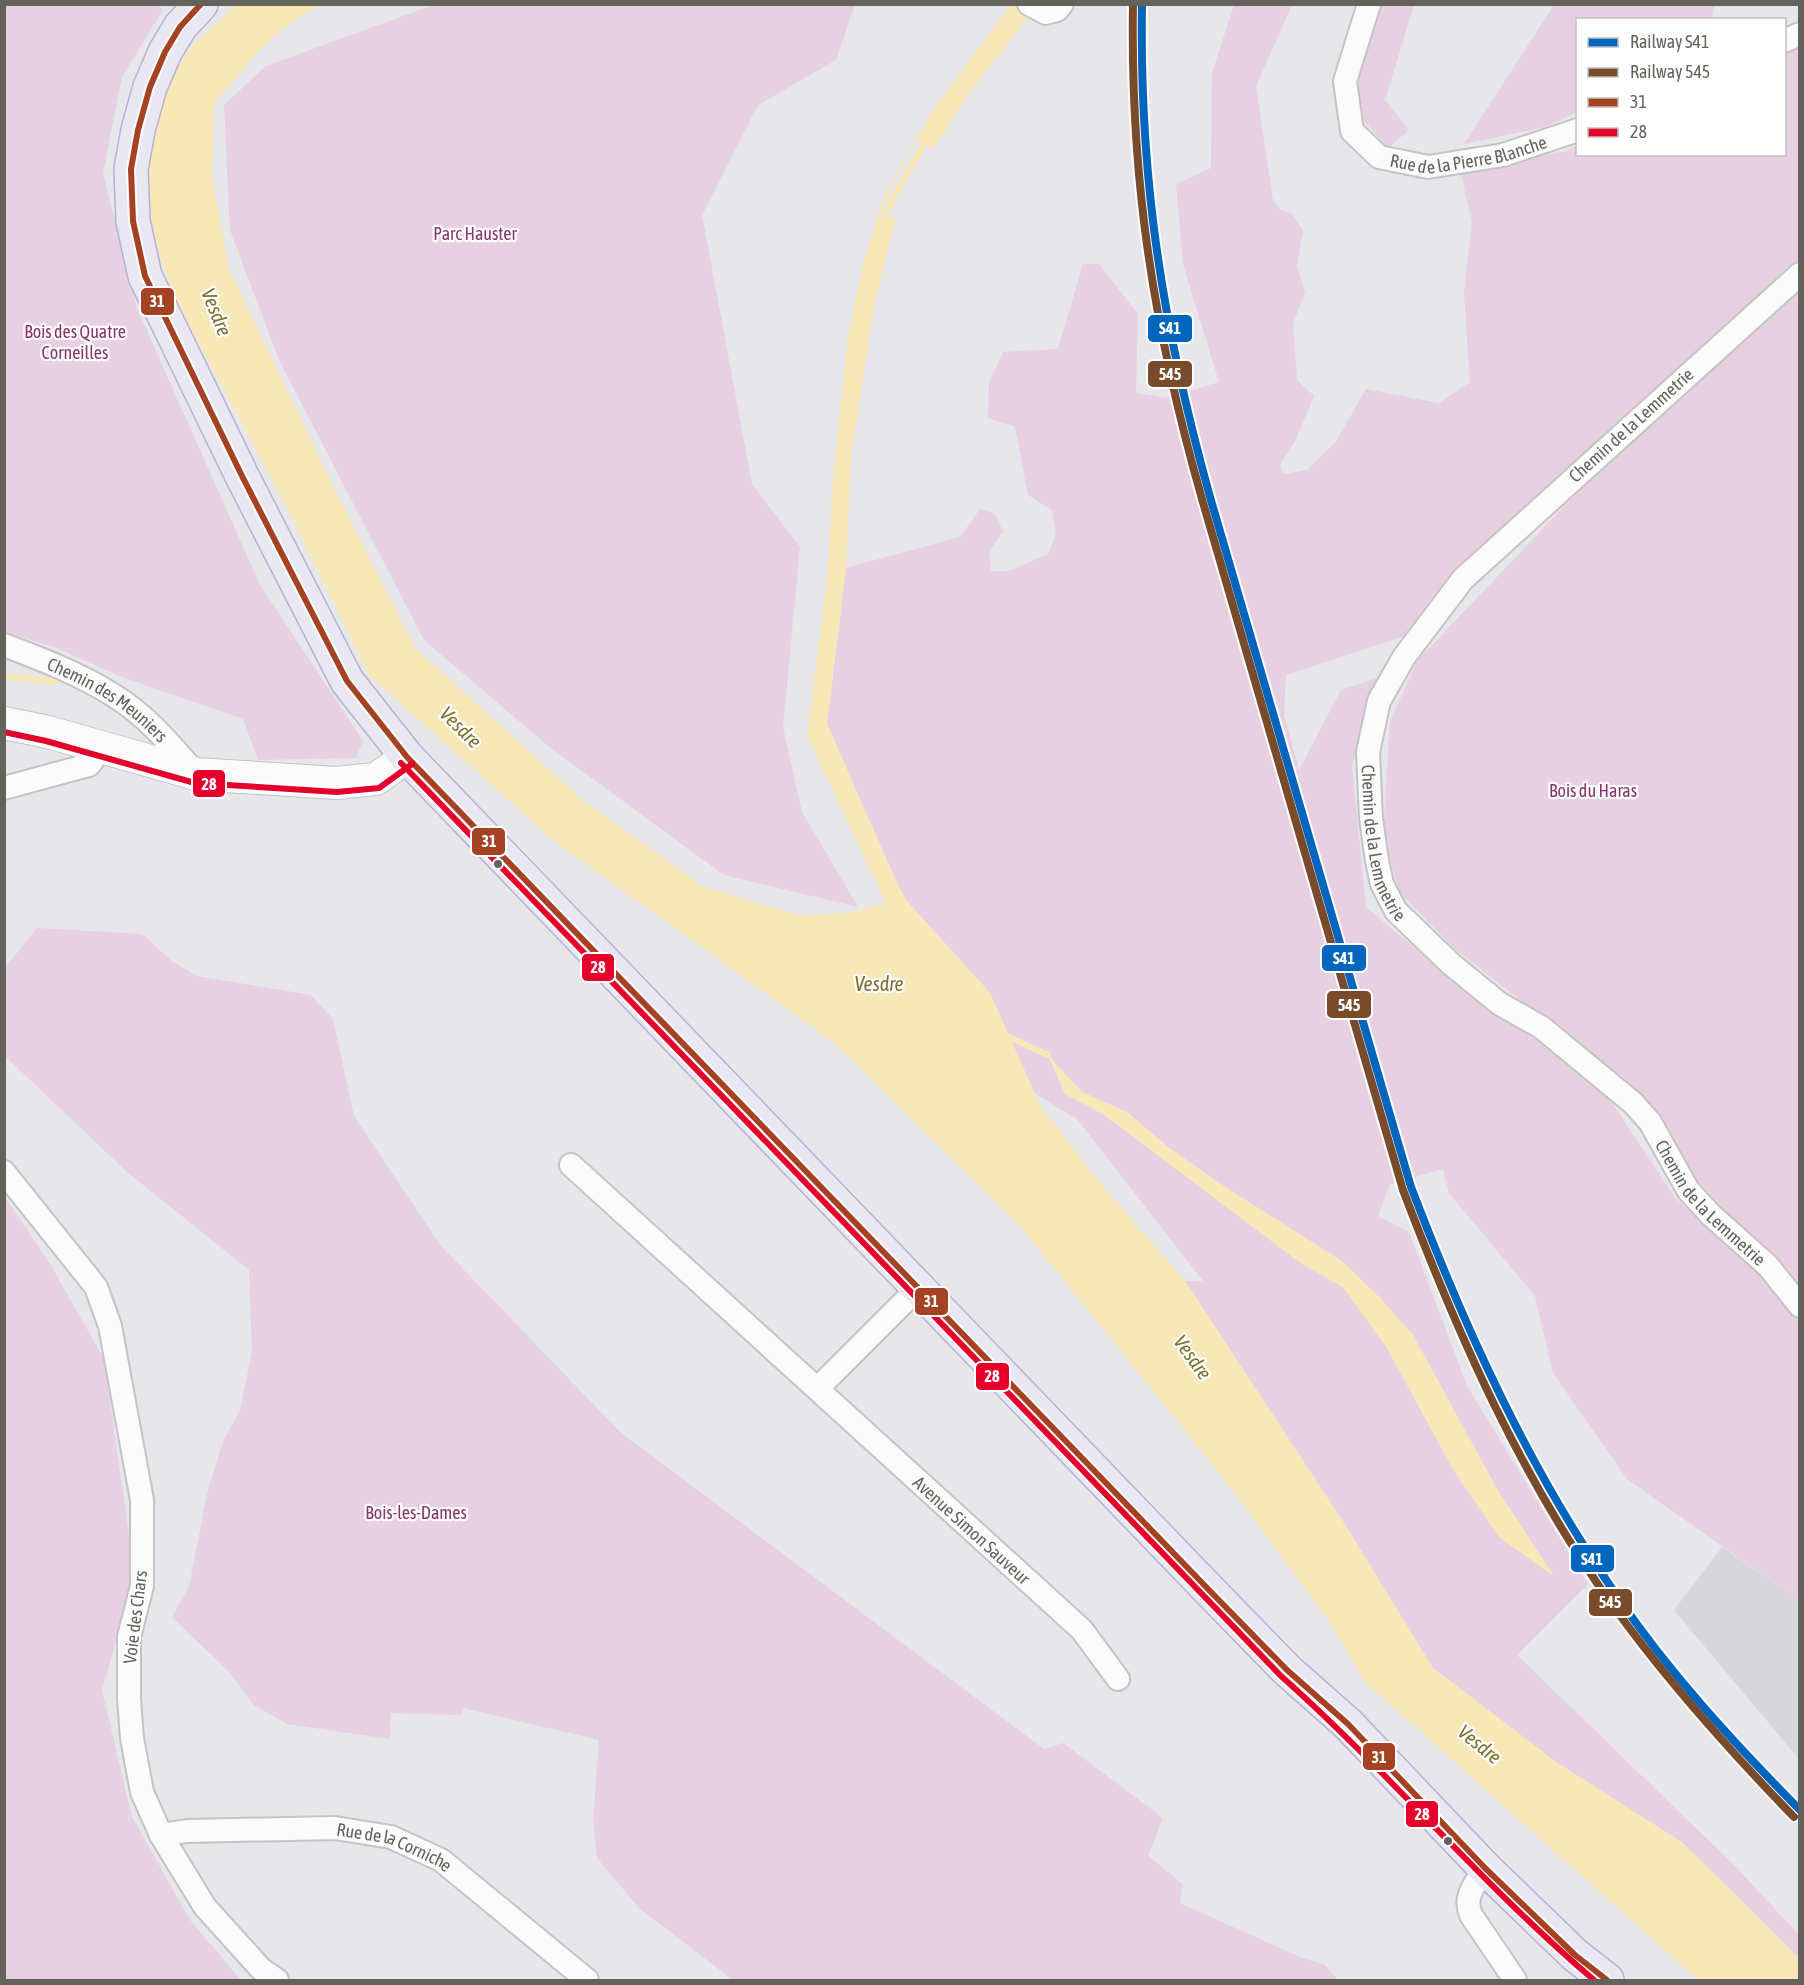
<svg xmlns="http://www.w3.org/2000/svg" width="1804" height="1985" font-family="'Asap Condensed',sans-serif">
	<style>
		.industrial { fill: #d6d6db }
		.green { fill: #e6d0e1; fill-rule: evenodd }
		.water { fill: #f8e8b7 }
		.lines { fill: none; stroke-linecap: round; stroke-linejoin: round }
		.stream { stroke: #f8e8b7; stroke-width: 6 }
		.street-casing { stroke: #c4c4c3; stroke-width: 26 }
		.secondary-casing { stroke: #c4c4c2; stroke-width: 34 }
		.primary-casing { stroke: #b4b3d3; stroke-width: 36 }
		.street { stroke: #fbfbfc; stroke-width: 22 }
		.secondary { stroke: #fbfbfc; stroke-width: 32 }
		.primary { stroke: #e9e7f2; stroke-width: 33 }
		.bus-1-casing { stroke: #fff; stroke-width: 10 }
		.bus-2-casing { stroke: #fff; stroke-width: 10 }
		.bus-1 { stroke: #a64224; stroke-width: 6 }
		.bus-2 { stroke: #e4002b; stroke-width: 6 }
		.rail-1-casing { stroke: #fff; stroke-width: 12 }
		.rail-2-casing { stroke: #fff; stroke-width: 12 }
		.rail-1 { stroke: #0065bd; stroke-width: 8 }
		.rail-2 { stroke: #7a4b2a; stroke-width: 8 }
		.bus-dot { fill: #64635b; stroke: #fff; stroke-width: 2 }
		.labels { text-anchor: middle; dominant-baseline: central; stroke-width: 4.5; stroke-linejoin: round; paint-order: stroke }
		.street-label { font-size: 18px; fill: #64635b; stroke: #fff }
		.park-label { font-size: 18px; fill: #893469; stroke: #fff }
		.water-label { font-size: 20px; font-style: italic; fill: #7d702e; stroke: #fff }
		.line-badge { stroke: #fff; stroke-width: 2 }
		.badge-label { font-size: 16px; text-anchor: middle; font-weight: bold; fill: #fff }
	</style>
	<rect width="100%" height="100%" fill="#e6e6eb"/>
	<path class="industrial" d="M 1722,1547 L 1799,1600 L 1799,1759 L 1674,1610 Z"/>
	<g class="green">
		<path d="M 156,4 L 163,10 L 122,77 L 103,173 L 137,308 L 260,585 L 363,741 L 356,758 L 258,760 L 243,719 L 122,677 L 54,647 L 5,632 L 4,5 Z"/>
		<path d="M 436,4 L 855,5 L 836,60 L 758,105 L 702,215 L 752,484 L 800,547 L 783,727 L 802,812 L 858,907 L 724,875 L 548,746 L 424,640 L 279,360 L 230,230 L 224,105 L 266,66 Z"/>
		<path d="M 1234,5 L 1292,5 L 1256,86 L 1273,200 L 1280,210 L 1291,213 L 1303,230 L 1297,266 L 1305,292 L 1293,324 L 1297,380 L 1314,396 L 1296,439 L 1280,465 L 1284,474 L 1307,470 L 1335,443 L 1366,389 L 1439,403 L 1470,382 L 1464,293 L 1472,221 L 1460,171 L 1567,151 L 1577,146 L 1578,154 L 1784,154 L 1785,49 L 1799,42 L 1799,263 L 1787,271 L 1466,569 L 1411,634 L 1286,675 L 1284,714 L 1299,770 L 1341,690 L 1383,676 L 1352,765 L 1366,907 L 1497,1017 L 1527,1031 L 1601,1086 L 1675,1198 L 1756,1268 L 1799,1322 L 1799,1600 L 1627,1479 L 1553,1373 L 1535,1296 L 1449,1193 L 1443,1169 L 1390,1184 L 1378,1216 L 1409,1232 L 1467,1386 L 1588,1584 L 1517,1655 L 1734,1865 L 1799,1935 L 1799,1958 L 1683,1843 L 1556,1762 L 1433,1668 L 1344,1523 L 1185,1281 L 1203,1281 L 1077,1119 L 1034,1093 L 990,993 L 906,900 L 897,883 L 827,724 L 846,568 L 960,537 L 980,509 L 994,513 L 1003,531 L 989,552 L 991,571 L 1009,571 L 1048,554 L 1056,534 L 1052,510 L 1028,495 L 1015,427 L 988,418 L 989,383 L 1003,352 L 1058,349 L 1083,264 L 1099,264 L 1138,314 L 1136,393 L 1166,398 L 1219,382 L 1183,264 L 1176,184 L 1211,168 L 1212,73 ZM 1049,1057 L 1082,1092 L 1127,1112 L 1168,1147 L 1225,1187 L 1342,1261 L 1381,1299 L 1413,1335 L 1497,1489 L 1552,1574 L 1500,1538 L 1454,1471 L 1387,1348 L 1343,1287 L 1302,1264 L 1103,1114 L 1065,1094 Z"/>
		<path d="M 1370,5 L 1414,5 L 1385,100 L 1409,130 L 1387,149 L 1362,118 L 1352,75 Z"/>
		<path d="M 1554,5 L 1714,5 L 1712,19 L 1578,20 L 1577,112 L 1545,127 L 1464,144 Z"/>
		<path d="M 1799,280 L 1799,1289 L 1692,1175 L 1659,1112 L 1609,1070 L 1455,949 L 1399,892 L 1383,833 L 1390,722 L 1417,661 L 1596,473 Z"/>
		<path d="M 37,928 L 142,934 L 173,962 L 197,976 L 311,995 L 333,1019 L 354,1116 L 441,1246 L 620,1432 L 1044,1749 L 1063,1743 L 1163,1818 L 1148,1856 L 1183,1884 L 1180,1903 L 1300,1957 L 1325,1965 L 1338,1980 L 733,1980 L 639,1908 L 597,1858 L 593,1824 L 599,1740 L 464,1708 L 461,1715 L 391,1713 L 390,1739 L 287,1724 L 254,1705 L 230,1673 L 172,1617 L 189,1587 L 207,1494 L 223,1441 L 240,1411 L 252,1351 L 249,1270 L 127,1172 L 5,1056 L 5,968 Z"/>
		<path d="M 4,1196 L 49,1262 L 104,1359 L 135,1577 L 102,1690 L 132,1817 L 190,1920 L 241,1980 L 5,1980 Z"/>
	</g>
	<g class="water">
		<path d="M 236,5 L 322,5 C 278,23 245,68 214,103 L 212,176 L 229,269 L 331,482 L 415,648 L 584,801 L 702,886 L 801,916 L 854,912 L 886,903 L 807,736 L 828,570 L 832,490 L 848,335 L 862,269 L 884,196 L 934,108 L 1011,5 L 1038,5 L 966,97 L 934,149 L 917,140 L 891,187 L 881,218 L 896,218 L 874,306 L 851,458 L 846,568 L 827,724 L 897,883 L 906,900 L 990,993 L 1041,1107 L 1096,1178 L 1185,1281 L 1344,1523 L 1433,1668 L 1556,1762 L 1683,1843 L 1799,1958 L 1799,1980 L 1698,1980 L 1364,1681 L 1333,1627 L 1231,1488 L 1021,1227 L 833,1042 L 554,841 L 369,675 L 286,506 L 172,294 L 147,213 L 149,154 L 165,90 L 190,48 Z"/>
		<path d="M 1048,1055 L 1082,1092 L 1127,1112 L 1168,1147 L 1225,1187 L 1342,1261 L 1381,1299 L 1413,1335 L 1497,1489 L 1554,1576 L 1500,1538 L 1454,1471 L 1387,1348 L 1343,1287 L 1302,1264 L 1103,1114 L 1065,1094 Z"/>
	</g>
	<g class="lines">
		<g class="stream">
			<path d="M 884,226 L 892,200 L 927,139"/>
			<path d="M 4,676 L 55,682"/>
			<path d="M 1002,1034 L 1048,1055"/>
		</g>
		<g class="street-casing">
			<g id="street">
				<path d="M 1029,4 L 1046,13 L 1057,10 L 1062,4"/>
				<path id="s1" d="M 1369,4 L 1345,81 L 1352,131 L 1379,157 L 1428,167 L 1503,155 L 1578,130"/>
				<path d="M 1784,41 L 1800,34"/>
				<path id="s2" d="M 1800,274 L 1463,579 L 1404,657 L 1379,701 L 1368,752 L 1371,818 L 1377,861 L 1382,884 L 1396,911 L 1451,964 L 1500,1004 L 1541,1027 L 1633,1103 L 1650,1122 L 1688,1190 L 1711,1215 L 1768,1266 L 1800,1306"/>
				<path id="s3" d="M 4,645 C 41,659 80,674 113,695 C 146,715 171,745 196,774"/>
				<path d="M 4,788 L 89,765 L 102,747"/>
				<path id="s4" d="M 571,1165 L 1082,1630 L 1118,1679"/>
				<path d="M 4,1172 L 96,1287 L 110,1326 L 142,1500 L 142,1586 L 129,1637 L 129,1699 L 132,1738 L 142,1792 L 161,1835 L 205,1907 L 261,1969 L 277,1980"/>
				<path d="M 818,1388 L 918,1288"/>
				<path id="s5" d="M 161,1835 L 187,1831 L 335,1828 L 391,1837 L 441,1860 L 587,1980"/>
				<path d="M 1485,1868 C 1475,1885 1463,1896 1471,1915 L 1515,1980"/>
			</g>
		</g>
		<g class="secondary-casing">
			<path id="secondary" d="M 4,723 L 48,732 L 196,774 L 336,783 L 376,779 L 407,757"/>
		</g>
		<g class="primary-casing">
			<path id="primary" d="M 201,4 L 180,27 L 165,52 L 150,87 L 138,130 L 131,169 L 133,221 L 145,276 L 242,476 L 347,681 L 407,757 L 1210,1591 L 1287,1670 L 1348,1724 L 1485,1868 L 1575,1955 L 1607,1980"/>
		</g>
		<use href="#street" class="street"/>
		<use href="#secondary" class="secondary"/>
		<use href="#primary" class="primary"/>
		<g class="bus-1-casing">
			<path id="bus-1" d="M 201,4 L 180,27 L 165,52 L 150,87 L 138,130 L 131,169 L 133,221 L 145,276 L 242,476 L 347,681 L 407,757 L 1210,1591 L 1287,1670 L 1348,1724 L 1485,1868 L 1575,1955 L 1607,1980"/>
		</g>
		<g class="bus-2-casing">
			<g id="bus-2">
				<path d="M 4,732 L 46,741 L 195,783 L 337,792 L 379,788 L 412,764"/>
				<path d="M 401,763 L 1281,1676 C 1390,1773 1483,1886 1594,1980"/>
			</g>
		</g>
		<use href="#bus-1" class="bus-1"/>
		<use href="#bus-2" class="bus-2"/>
		<g class="rail-1-casing">
			<path id="rail-1" d="M 1142,4 C 1139,180 1163,328 1210,497 L 1411,1187 C 1466,1331 1529,1469 1617,1596 C 1670,1674 1734,1743 1800,1810"/>
		</g>
		<g class="rail-2-casing">
			<path id="rail-2" d="M 1133,4 C 1130,181 1154,330 1202,499 L 1403,1190 C 1458,1335 1520,1476 1611,1603 C 1666,1680 1728,1749 1794,1817"/>
		</g>
		<use href="#rail-1" class="rail-1"/>
		<use href="#rail-2" class="rail-2"/>
	</g>
	<g class="bus-dot">
		<circle cx="498" cy="864" r="5"/>
		<circle cx="1448" cy="1841" r="5"/>
	</g>
	<g class="labels">
		<g class="street-label">
			<text stroke="none"><textPath href="#s1" startOffset="260">Rue de la Pierre Blanche</textPath></text>
			<text transform="translate(1631 425) rotate(-42)">Chemin de la Lemmetrie</text>
			<text stroke="none"><textPath href="#s3" startOffset="118">Chemin des Meuniers</textPath></text>
			<text stroke="none"><textPath href="#s2" startOffset="748">Chemin de la Lemmetrie</textPath></text>
			<text stroke="none"><textPath href="#s2" startOffset="1252">Chemin de la Lemmetrie</textPath></text>
			<text stroke="none"><textPath href="#s4" startOffset="542">Avenue Simon Sauveur</textPath></text>
			<text transform="translate(135 1617) rotate(-83)">Voie des Chars</text>
			<text stroke="none"><textPath href="#s5" startOffset="237">Rue de la Corniche</textPath></text>
		</g>
		<g class="park-label">
			<text x="475" y="233">Parc Hauster</text>
			<text x="75" y="331">Bois des Quatre<tspan x="75" dy="21">Corneilles</tspan></text>
			<text x="1593" y="790">Bois du Haras</text>
			<text x="416" y="1512">Bois-les-Dames</text>
		</g>
		<g class="water-label">
			<text transform="translate(217 312) rotate(68)">Vesdre</text>
			<text transform="translate(461 727) rotate(45)">Vesdre</text>
			<text x="879" y="983">Vesdre</text>
			<text transform="translate(1193 1357) rotate(54)">Vesdre</text>
			<text transform="translate(1480 1744) rotate(39)">Vesdre</text>
		</g>
	</g>
	<g class="line-badge">
		<rect x="140" y="287" width="35" height="29" rx="6" fill="#a64224"/>
		<rect x="1147" y="314" width="46" height="29" rx="6" fill="#0065bd"/>
		<rect x="1147" y="360" width="46" height="28" rx="6" fill="#7a4b2a"/>
		<rect x="192" y="769" width="34" height="29" rx="6" fill="#e4002b"/>
		<rect x="471" y="827" width="35" height="29" rx="6" fill="#a64224"/>
		<rect x="1321" y="944" width="46" height="28" rx="6" fill="#0065bd"/>
		<rect x="581" y="953" width="34" height="29" rx="6" fill="#e4002b"/>
		<rect x="1326" y="990" width="46" height="29" rx="6" fill="#7a4b2a"/>
		<rect x="914" y="1287" width="35" height="29" rx="6" fill="#a64224"/>
		<rect x="975" y="1362" width="35" height="29" rx="6" fill="#e4002b"/>
		<rect x="1570" y="1544" width="45" height="29" rx="6" fill="#0065bd"/>
		<rect x="1588" y="1588" width="45" height="29" rx="6" fill="#7a4b2a"/>
		<rect x="1362" y="1742" width="34" height="29" rx="6" fill="#a64224"/>
		<rect x="1405" y="1800" width="34" height="28" rx="6" fill="#e4002b"/>
	</g>
	<g class="badge-label">
		<text x="157" y="307">31</text>
		<text x="1170" y="334">S41</text>
		<text x="1170" y="380">545</text>
		<text x="209" y="790">28</text>
		<text x="489" y="847">31</text>
		<text x="1344" y="964">S41</text>
		<text x="598" y="973">28</text>
		<text x="1349" y="1011">545</text>
		<text x="931" y="1307">31</text>
		<text x="992" y="1382">28</text>
		<text x="1592" y="1565">S41</text>
		<text x="1610" y="1608">545</text>
		<text x="1379" y="1763">31</text>
		<text x="1422" y="1820">28</text>
	</g>
	<rect width="1804" height="1985" fill="none" stroke="#64635b" stroke-width="12"/>
	<rect x="1576" y="18" width="210" height="138" fill="#ffffff" stroke="#c1c1bd" stroke-width="1.5"/>
	<rect x="1588" y="38" width="30" height="9" fill="#0065bd" stroke="#c1c1bd" stroke-width="1.5"/>
	<text x="1630" y="48" font-size="18" fill="#64635b">Railway S41</text>
	<rect x="1588" y="68" width="30" height="9" fill="#7a4b2a" stroke="#c1c1bd" stroke-width="1.5"/>
	<text x="1630" y="78" font-size="18" fill="#64635b">Railway 545</text>
	<rect x="1588" y="98" width="30" height="9" fill="#a64224" stroke="#c1c1bd" stroke-width="1.5"/>
	<text x="1630" y="108" font-size="18" fill="#64635b">31</text>
	<rect x="1588" y="128" width="30" height="9" fill="#e4002b" stroke="#c1c1bd" stroke-width="1.5"/>
	<text x="1630" y="138" font-size="18" fill="#64635b">28</text>
</svg>
